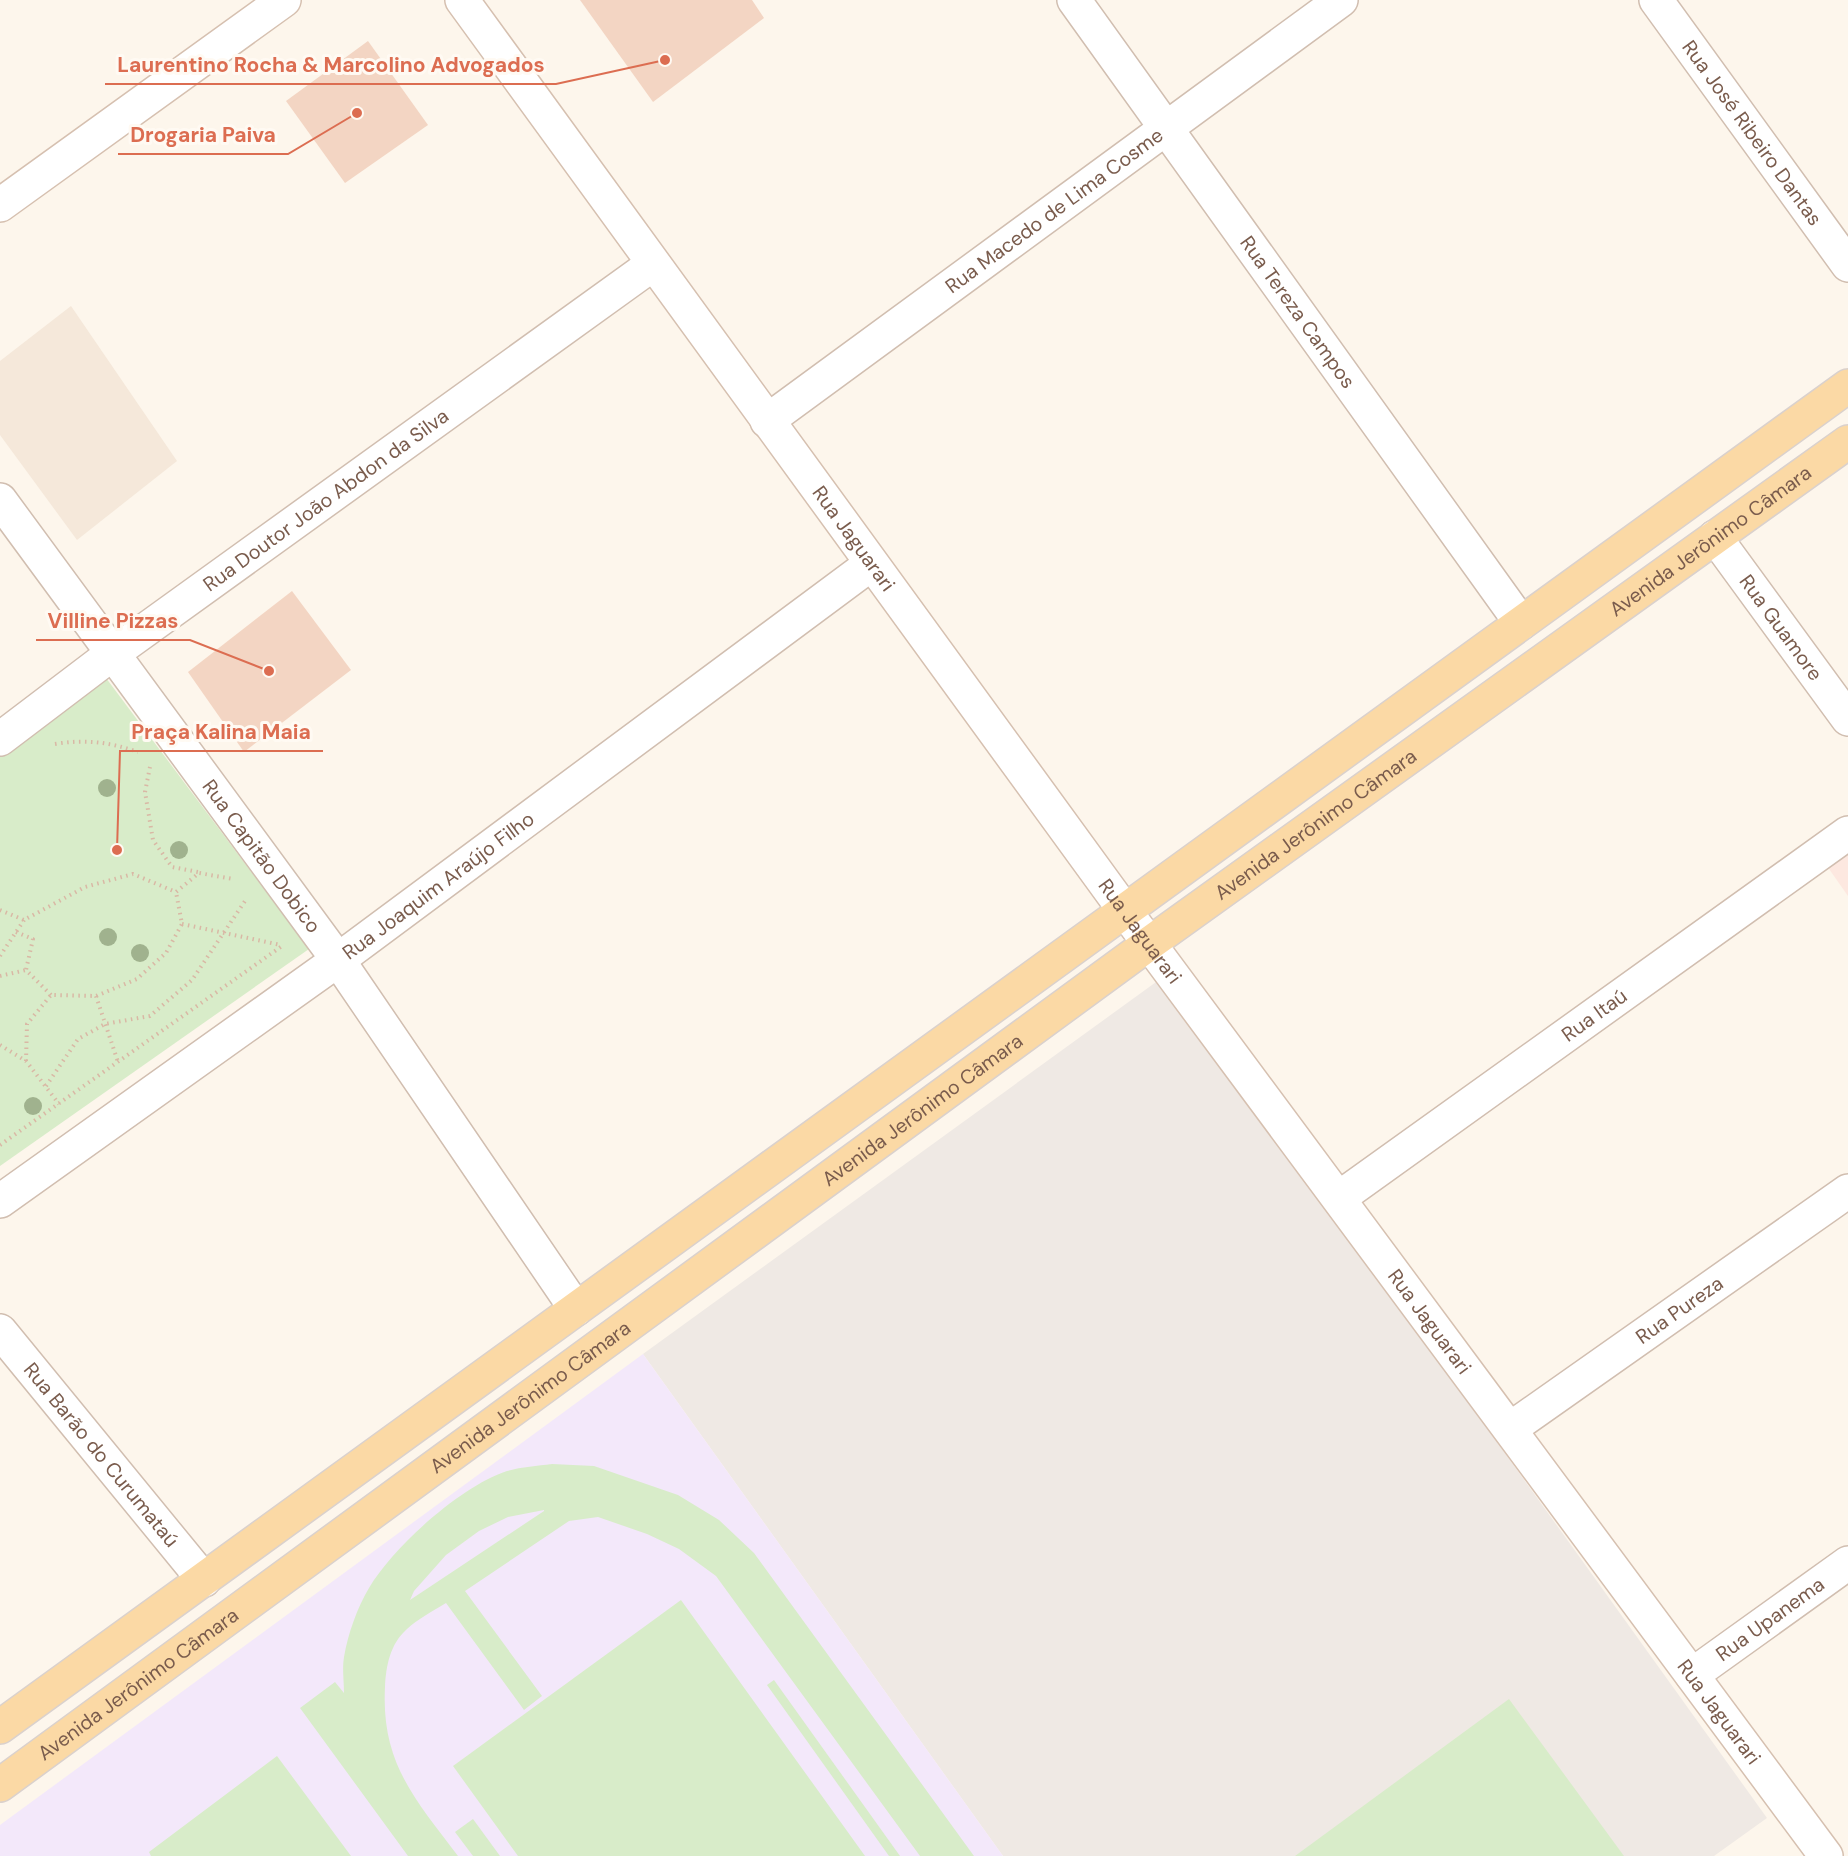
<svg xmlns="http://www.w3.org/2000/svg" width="1848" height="1856" font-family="'DM Sans',sans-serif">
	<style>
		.residential { fill: #f5e8da }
		.commercial { fill: #fde8e0 }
		.industrial { fill: #efe9e4 }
		.education { fill: #f3e8fa }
		.green { fill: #d8ecc9; fill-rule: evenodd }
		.building { fill: #f3d5c3 }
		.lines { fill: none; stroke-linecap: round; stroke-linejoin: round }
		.street-casing { stroke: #d1beb0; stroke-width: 36 }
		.secondary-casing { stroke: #d6c0b0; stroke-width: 36 }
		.primary-casing { stroke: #dad1cd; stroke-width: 36 }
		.path { stroke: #d9b8a5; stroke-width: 4; stroke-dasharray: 1.5 4.5; stroke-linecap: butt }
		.street { stroke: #fff; stroke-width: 33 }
		.secondary { stroke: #fff; stroke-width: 33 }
		.primary { stroke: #fbd9a5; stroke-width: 33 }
		.tree { fill: #a0b28e }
		.labels { text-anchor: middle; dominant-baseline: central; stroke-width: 6; stroke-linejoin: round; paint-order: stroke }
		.street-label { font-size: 20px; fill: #7a5c4d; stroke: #fffaf3 }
		.leader { fill: none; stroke: #dc6d51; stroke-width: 2 }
		.callout-dot { fill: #dc6d51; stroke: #fffaf3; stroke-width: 2 }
		.callout-label { font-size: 21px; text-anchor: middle; font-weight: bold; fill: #dc6d51; stroke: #fffaf3; stroke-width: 6; stroke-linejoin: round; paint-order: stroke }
	</style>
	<rect width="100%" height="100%" fill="#fdf6ec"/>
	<path class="residential" d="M 71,306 L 177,461 L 77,540 L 0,435 L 0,361 Z"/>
	<path class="commercial" d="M 1848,851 L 1848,896 L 1827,866 Z"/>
	<path class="industrial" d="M 1163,977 L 1767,1818 L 1714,1856 L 1003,1856 L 643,1354 Z"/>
	<path class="education" d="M 643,1354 L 1003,1856 L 0,1856 L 0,1825 Z"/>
	<g class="green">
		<path d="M 103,674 L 309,949 L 0,1166 L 0,751 Z"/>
		<path d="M 552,1464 L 594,1466 L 678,1495 L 719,1520 L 754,1553 L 974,1856 L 920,1856 L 716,1576 L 679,1549 L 647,1534 L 598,1517 L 569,1521 L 465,1591 L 542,1696 L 524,1710 L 446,1603 C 433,1611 418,1619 407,1629 C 390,1644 386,1666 385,1687 C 381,1763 415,1799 458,1856 L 408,1856 L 300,1708 L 335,1682 L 344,1693 C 344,1681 342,1668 344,1657 C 348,1634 357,1608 369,1588 C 393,1547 461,1486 507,1471 C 521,1467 537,1466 552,1464 ZM 544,1510 L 544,1511 L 410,1600 L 414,1591 L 446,1555 L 479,1531 L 508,1517 Z"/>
		<path d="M 681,1600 L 865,1856 L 518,1856 L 453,1766 Z"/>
		<path d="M 774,1680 L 900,1856 L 889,1856 L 767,1685 Z"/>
		<path d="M 1509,1699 L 1624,1856 L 1295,1856 Z"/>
		<path d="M 277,1756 L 351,1856 L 151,1856 L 149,1852 Z"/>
		<path d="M 473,1819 L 500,1856 L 473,1856 L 455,1832 Z"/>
	</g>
	<g class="building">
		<path d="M 580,0 L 752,0 L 764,18 L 653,102 Z"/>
		<path d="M 368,41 L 428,125 L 345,183 L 286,101 Z"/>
		<path d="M 292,591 L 351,670 L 244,752 L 188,672 Z"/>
	</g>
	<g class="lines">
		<g class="street-casing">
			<g id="street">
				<path id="s1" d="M 1074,0 L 1521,623"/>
				<path id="s2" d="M 1656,0 L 1848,265"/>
				<path id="s3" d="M 767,421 L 1341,0"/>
				<path id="s4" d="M 0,500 L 338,960 L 576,1309"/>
				<path id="s5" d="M 1715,537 L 1848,719"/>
				<path id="s6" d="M 0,739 L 112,654 L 653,264"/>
				<path id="s7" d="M 1339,1198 L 1848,833"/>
				<path id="s8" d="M 0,1201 L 338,960 L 871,564"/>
				<path id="s9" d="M 0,1331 L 204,1580"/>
				<path id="s10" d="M 1510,1429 L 1848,1191"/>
				<path id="s11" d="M 1692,1675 L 1848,1563"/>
			</g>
		</g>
		<g class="secondary-casing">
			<g id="secondary">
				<path id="s12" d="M 462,0 L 1125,911 L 1826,1856"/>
				<path d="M 0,205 L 284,0"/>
			</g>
		</g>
		<g class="primary-casing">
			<g id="primary">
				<path d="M 0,1727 L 1848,386"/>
				<path id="s13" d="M 0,1785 L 1150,943 L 1848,442"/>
			</g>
		</g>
		<g class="path">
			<path d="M 55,744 C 85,739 109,742 138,752"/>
			<path d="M 150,767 L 145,792 L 153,840 L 172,867 L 198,872"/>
			<path d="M 0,910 L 24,920 L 85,887 L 133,874 L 176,892 L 199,873 L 233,879"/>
			<path d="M 182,924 L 281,945"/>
			<path d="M 16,932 L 33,939 L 26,970 L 51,995"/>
			<path d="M 0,956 L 24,920"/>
			<path d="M 0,976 L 26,970"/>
			<path d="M 96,996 L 118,1062"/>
			<path d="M 0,1045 L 26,1061 L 59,1104"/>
			<path d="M 26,1061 L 27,1024 L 51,995 L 96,996 L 137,979 L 166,953 L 182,924 L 176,892"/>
			<path d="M 46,1086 L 78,1039 L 105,1024 L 150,1016 L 192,980 L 247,898"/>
			<path d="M 0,1145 L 282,946 L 280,944"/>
		</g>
		<use href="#street" class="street"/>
		<use href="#secondary" class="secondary"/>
		<use href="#primary" class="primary"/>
	</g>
	<g class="tree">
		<circle cx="107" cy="788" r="9"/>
		<circle cx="179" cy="850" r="9"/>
		<circle cx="108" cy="937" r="9"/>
		<circle cx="140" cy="953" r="9"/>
		<circle cx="33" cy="1106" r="9"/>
	</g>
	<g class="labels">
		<g class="street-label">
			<text stroke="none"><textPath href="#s2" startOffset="164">Rua José Ribeiro Dantas</textPath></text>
			<text stroke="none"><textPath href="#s3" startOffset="356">Rua Macedo de Lima Cosme</textPath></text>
			<text stroke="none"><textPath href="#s1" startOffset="384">Rua Tereza Campos</textPath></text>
			<text stroke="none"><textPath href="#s6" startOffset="404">Rua Doutor João Abdon da Silva</textPath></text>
			<text stroke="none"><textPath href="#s12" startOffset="666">Rua Jaguarari</textPath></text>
			<text stroke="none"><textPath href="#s13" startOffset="2115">Avenida Jerônimo Câmara</textPath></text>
			<text stroke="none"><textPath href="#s5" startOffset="112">Rua Guamore</textPath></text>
			<text stroke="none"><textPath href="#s13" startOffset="1629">Avenida Jerônimo Câmara</textPath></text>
			<text stroke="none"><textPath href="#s4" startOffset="442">Rua Capitão Dobico</textPath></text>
			<text stroke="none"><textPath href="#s8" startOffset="540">Rua Joaquim Araújo Filho</textPath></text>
			<text stroke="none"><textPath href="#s12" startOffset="1152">Rua Jaguarari</textPath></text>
			<text stroke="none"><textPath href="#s7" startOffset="314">Rua Itaú</textPath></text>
			<text stroke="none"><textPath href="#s13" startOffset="1143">Avenida Jerônimo Câmara</textPath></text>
			<text stroke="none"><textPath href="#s10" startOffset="207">Rua Pureza</textPath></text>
			<text stroke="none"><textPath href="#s12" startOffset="1638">Rua Jaguarari</textPath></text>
			<text stroke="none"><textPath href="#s13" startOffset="657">Avenida Jerônimo Câmara</textPath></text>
			<text stroke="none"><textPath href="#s9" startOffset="160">Rua Barão do Curumataú</textPath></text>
			<text stroke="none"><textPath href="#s11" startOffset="96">Rua Upanema</textPath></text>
			<text stroke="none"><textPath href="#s13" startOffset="171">Avenida Jerônimo Câmara</textPath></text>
			<text stroke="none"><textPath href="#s12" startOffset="2124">Rua Jaguarari</textPath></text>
		</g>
	</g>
	<path class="leader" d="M665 60L556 84H105M357 113L288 154H118M269 671L190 640H36M117 850L120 751H323"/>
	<g class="callout-dot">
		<circle cx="665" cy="60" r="6"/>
		<circle cx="357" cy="113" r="6"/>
		<circle cx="269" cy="671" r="6"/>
		<circle cx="117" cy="850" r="6"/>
	</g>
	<g class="callout-label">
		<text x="331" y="72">Laurentino Rocha &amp; Marcolino Advogados</text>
		<text x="203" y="142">Drogaria Paiva</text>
		<text x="113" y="628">Villine Pizzas</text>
		<text x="221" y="739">Praça Kalina Maia</text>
	</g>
</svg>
